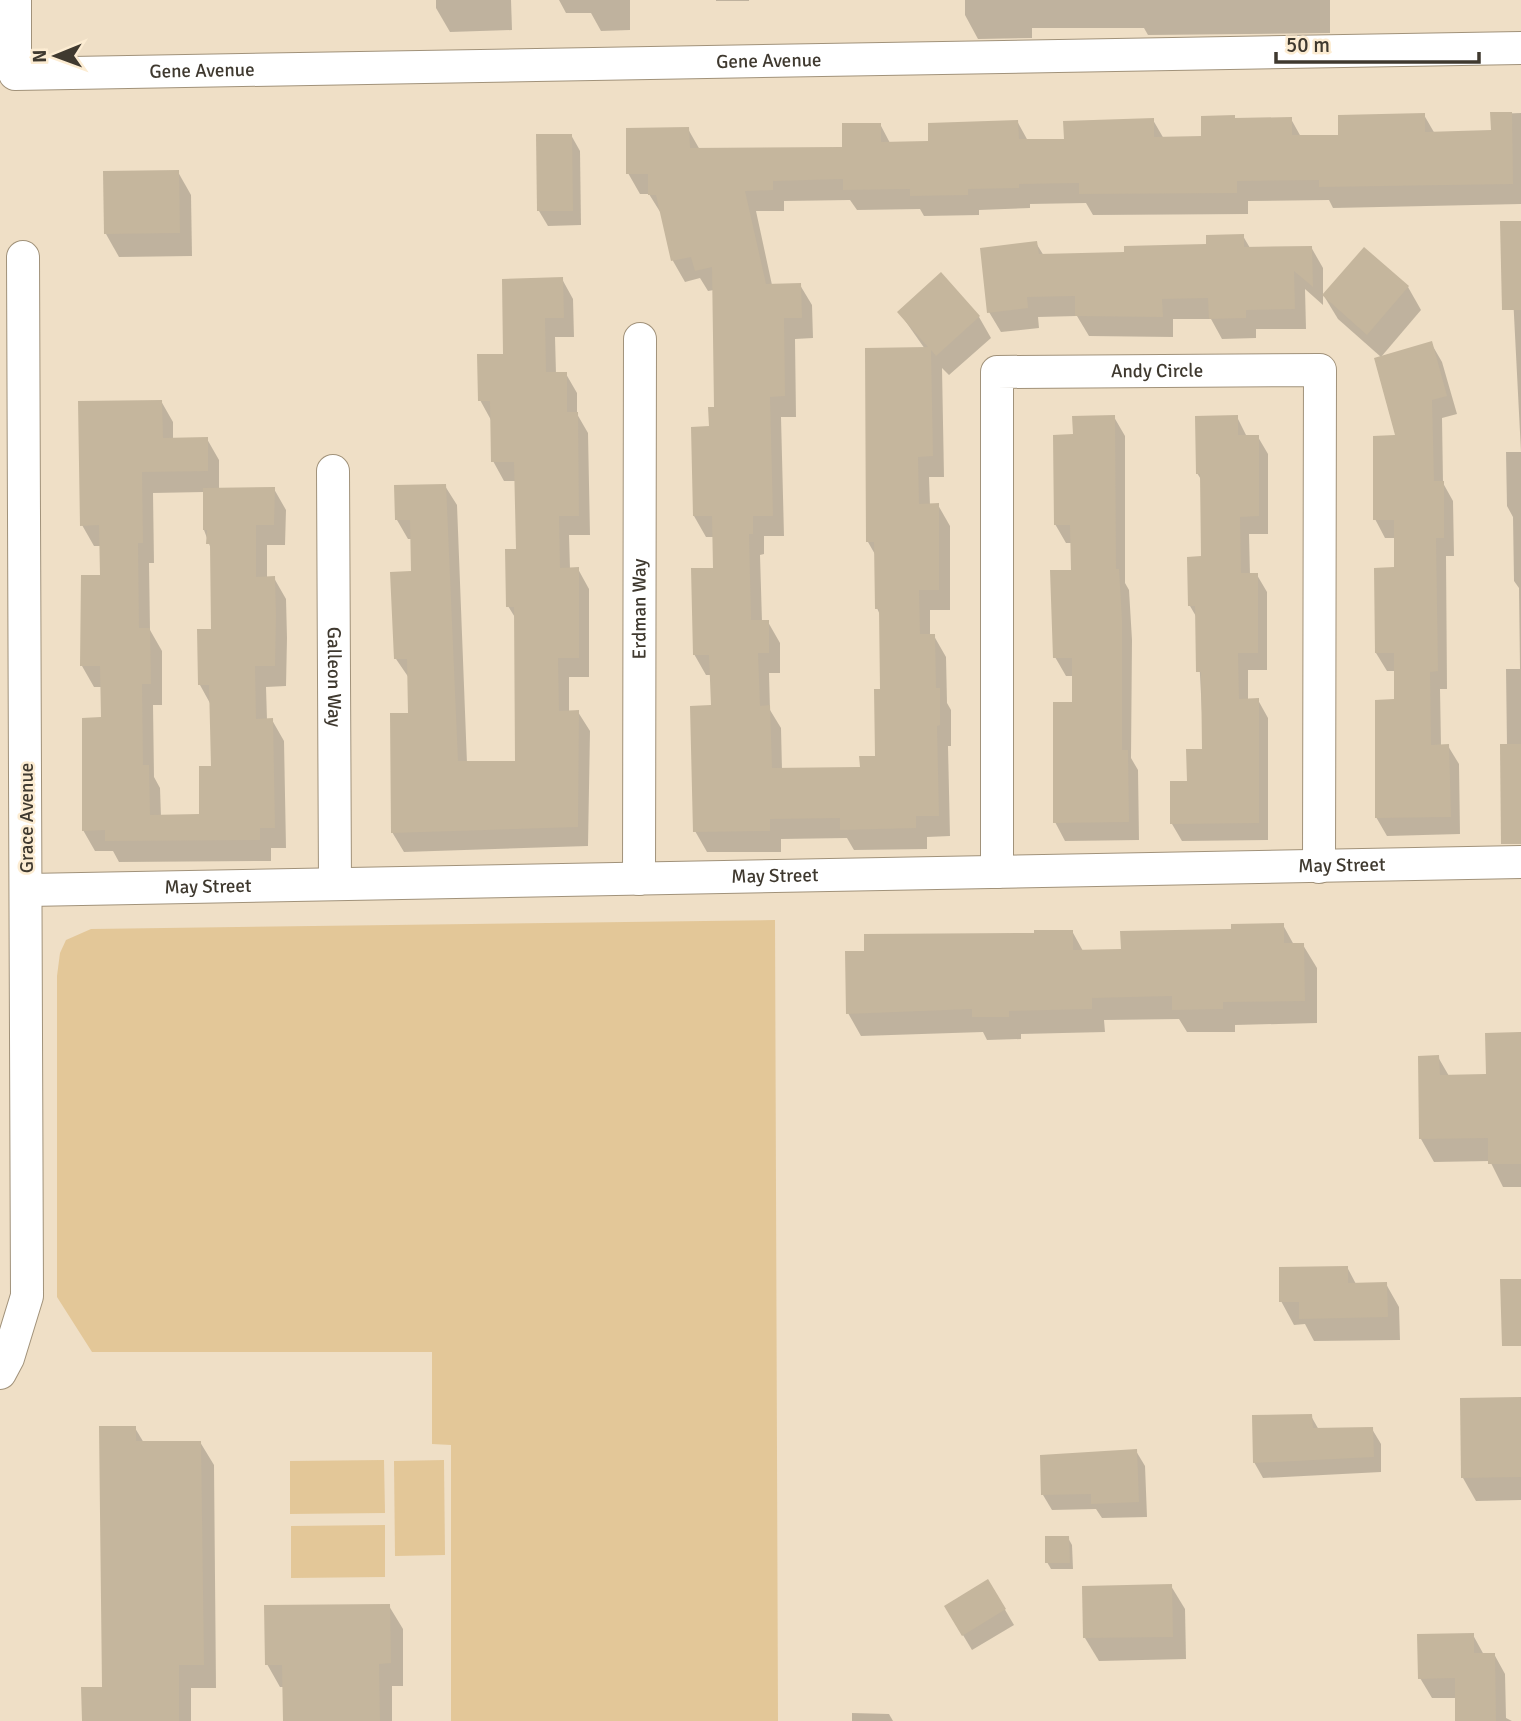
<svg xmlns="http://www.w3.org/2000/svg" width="1521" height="1721" font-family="Signika,sans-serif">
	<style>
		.green { fill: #e3c798 }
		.shadow { fill: #0003; fill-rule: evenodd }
		.building { fill: #c5b69d }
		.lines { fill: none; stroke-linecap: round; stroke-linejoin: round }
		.minor-casing { stroke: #a1927a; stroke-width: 34 }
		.minor { stroke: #fff; stroke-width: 32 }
		.labels { text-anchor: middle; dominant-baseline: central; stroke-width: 5; stroke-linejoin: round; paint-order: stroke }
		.street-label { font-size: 19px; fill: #3f392f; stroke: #fcecd2 }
	</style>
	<rect width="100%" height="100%" fill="#efdfc6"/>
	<g class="green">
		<path d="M 775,920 L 778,1721 L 451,1721 L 451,1445 L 432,1444 L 432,1352 L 92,1352 L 57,1297 L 57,976 L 60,953 L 66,940 L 91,929 Z"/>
		<path d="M 384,1460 L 385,1513 L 290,1514 L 290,1461 Z"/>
		<path d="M 444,1460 L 445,1555 L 395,1556 L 394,1461 Z"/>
		<path d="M 385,1525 L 385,1577 L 291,1578 L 291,1526 Z"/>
	</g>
	<g class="shadow">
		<path d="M 436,0 L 511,0 L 512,30 L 450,32 L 436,8 Z"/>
		<path d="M 559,0 L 630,0 L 630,30 L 601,31 L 591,13 L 566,13 Z"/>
		<rect x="716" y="0" width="33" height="1"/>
		<path d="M 965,0 L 1330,0 L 1330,33 L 1148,35 L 1144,28 L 1032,28 L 1032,38 L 978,39 L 965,15 Z"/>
		<path d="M 1521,113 L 1521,204 L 1333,208 L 1329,200 L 1248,201 L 1248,214 L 1093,215 L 1086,203 L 1030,204 L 1030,208 L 979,210 L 979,215 L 924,216 L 920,209 L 857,210 L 850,200 L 784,201 L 784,211 L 756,211 L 772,285 L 800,285 L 812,305 L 813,338 L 795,339 L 796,417 L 781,417 L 784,536 L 764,536 L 764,554 L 760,555 L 762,622 L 768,622 L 780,643 L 780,673 L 769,673 L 770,710 L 781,728 L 782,770 L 861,769 L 877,757 L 882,690 L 880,615 L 877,608 L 876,556 L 868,542 L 925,349 L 899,312 L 979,317 L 991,338 L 949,375 L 942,368 L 944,477 L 929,477 L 930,505 L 938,505 L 950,526 L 950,610 L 930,610 L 930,636 L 934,636 L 946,657 L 947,703 L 951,710 L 951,746 L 948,746 L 950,836 L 927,837 L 927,849 L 854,850 L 847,838 L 781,839 L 781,852 L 707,852 L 695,831 L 713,707 L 711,675 L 706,675 L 694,654 L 715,569 L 714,537 L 706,537 L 694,516 L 716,409 L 714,290 L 708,291 L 700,278 L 685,282 L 673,261 L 662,215 L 649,194 L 640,194 L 628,173 L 688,129 L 700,150 L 844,149 L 880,124 L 890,143 L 930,143 L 1017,121 L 1028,141 L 1065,140 L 1153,120 L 1164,139 L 1203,138 L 1236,120 L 1291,119 L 1301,137 L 1340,136 L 1424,115 L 1435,134 L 1493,132 L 1492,114 Z"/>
		<path d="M 571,135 L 580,151 L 581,225 L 548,226 L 539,211 Z"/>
		<path d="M 178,172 L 191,195 L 192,256 L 119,257 L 106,234 Z"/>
		<path d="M 1521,223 L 1521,839 L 1507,746 L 1506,669 L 1520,669 L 1519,588 L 1514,581 L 1513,517 L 1507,506 L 1506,452 L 1521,452 L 1513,296 Z"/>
		<path d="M 1243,236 L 1250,248 L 1311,247 L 1323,268 L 1323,305 L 1305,289 L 1306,329 L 1256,329 L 1256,338 L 1222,339 L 1211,319 L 1173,319 L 1173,337 L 1089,336 L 1077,316 L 1038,317 L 1039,328 L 1001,332 L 989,312 L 1036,243 L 1044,256 L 1126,254 L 1208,246 Z"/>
		<path d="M 562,279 L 573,299 L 574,337 L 555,337 L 556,374 L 566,374 L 577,393 L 577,414 L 588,433 L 590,535 L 569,535 L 570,569 L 578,569 L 589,589 L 589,677 L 569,677 L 569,712 L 578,712 L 590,731 L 588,846 L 404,852 L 392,832 L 410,715 L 409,678 L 396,659 L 413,573 L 412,539 L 408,539 L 397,520 L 445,486 L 457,505 L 467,763 L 517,762 L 516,619 L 508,606 L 518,550 L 516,481 L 504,481 L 493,461 L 491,420 L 480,400 L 505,355 Z"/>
		<path d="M 1408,287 L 1421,310 L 1381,357 L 1338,319 L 1324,296 Z"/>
		<path d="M 1431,343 L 1442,362 L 1457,414 L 1442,418 L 1443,483 L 1453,501 L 1454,556 L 1446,556 L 1447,689 L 1440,689 L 1441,746 L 1448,746 L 1459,764 L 1460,834 L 1387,836 L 1376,817 L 1396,701 L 1396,671 L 1387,671 L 1376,653 L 1395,569 L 1396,538 L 1385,538 L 1375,519 L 1398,437 Z"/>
		<path d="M 161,401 L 173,422 L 173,439 L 207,439 L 219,460 L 219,489 L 274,489 L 286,510 L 285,545 L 267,545 L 267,578 L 274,578 L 286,599 L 287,638 L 286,686 L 266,687 L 267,720 L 272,720 L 284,741 L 286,848 L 271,848 L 271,861 L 119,862 L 113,851 L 95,851 L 83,830 L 103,719 L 102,687 L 94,687 L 82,666 L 102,577 L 102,546 L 94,546 L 82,525 ZM 204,492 L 204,530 L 211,549 L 213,631 L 200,685 L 211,705 L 213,768 L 201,816 L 161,817 L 160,788 L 154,777 L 153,705 L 162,705 L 162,651 L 150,630 L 149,563 L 154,563 L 153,493 Z"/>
		<path d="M 1114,417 L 1125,436 L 1125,583 L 1129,590 L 1132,640 L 1131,758 L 1138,770 L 1139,840 L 1065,841 L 1055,822 L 1074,703 L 1074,676 L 1066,676 L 1055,657 L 1073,572 L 1072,543 L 1066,543 L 1055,524 L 1075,436 Z"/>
		<path d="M 1237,417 L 1247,437 L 1258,437 L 1268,454 L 1268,534 L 1249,534 L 1250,575 L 1257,575 L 1267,592 L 1267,670 L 1248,670 L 1248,700 L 1258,700 L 1268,718 L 1268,840 L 1182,841 L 1172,824 L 1204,751 L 1197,618 L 1190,606 L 1203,558 L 1202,481 L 1197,473 Z"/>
		<path d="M 1283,925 L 1294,945 L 1303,945 L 1317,968 L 1317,1023 L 1235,1025 L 1235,1032 L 1187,1032 L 1179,1019 L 1104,1020 L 1105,1032 L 1021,1034 L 1021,1039 L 987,1040 L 983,1032 L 861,1036 L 848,1013 L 866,952 L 1072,931 L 1083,951 L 1122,951 Z"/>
		<path d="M 1521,1034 L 1521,1187 L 1503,1187 L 1490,1161 L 1434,1162 L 1421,1139 L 1420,1058 L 1438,1057 L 1449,1076 L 1488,1075 Z"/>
		<path d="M 1347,1267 L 1356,1284 L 1386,1284 L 1399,1307 L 1400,1340 L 1314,1341 L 1305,1324 L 1294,1325 L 1281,1301 Z"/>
		<path d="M 1521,1398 L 1521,1500 L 1476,1501 L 1463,1478 Z"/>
		<path d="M 1311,1416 L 1319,1430 L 1372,1429 L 1381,1444 L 1381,1472 L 1263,1478 L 1254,1462 Z"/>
		<path d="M 135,1428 L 144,1443 L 200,1442 L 214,1465 L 216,1688 L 191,1688 L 191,1721 L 83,1721 L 104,1689 Z"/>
		<path d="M 1136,1451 L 1145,1466 L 1147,1517 L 1102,1518 L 1096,1509 L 1052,1510 L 1043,1495 Z"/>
		<path d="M 1068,1538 L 1072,1545 L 1073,1569 L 1051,1569 L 1047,1562 Z"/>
		<path d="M 988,1581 L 1014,1625 L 972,1650 L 946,1607 Z"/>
		<path d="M 1171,1586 L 1185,1609 L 1186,1659 L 1099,1661 L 1085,1638 Z"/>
		<path d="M 389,1606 L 403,1629 L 403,1686 L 392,1686 L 392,1721 L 284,1721 L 284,1687 L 280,1687 L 267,1664 Z"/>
		<path d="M 1473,1635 L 1484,1655 L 1494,1654 L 1505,1674 L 1506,1718 L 1512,1721 L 1457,1721 L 1457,1698 L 1432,1698 L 1420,1678 Z"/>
		<path d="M 852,1713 L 889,1714 L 893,1721 L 852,1721 Z"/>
	</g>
	<g class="building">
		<path d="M 1490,112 L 1512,112 L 1513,184 L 1319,187 L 1319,180 L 1237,181 L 1237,193 L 1079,194 L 1079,183 L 1019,184 L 1019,188 L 968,189 L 968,195 L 910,196 L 910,189 L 843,190 L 843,179 L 773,181 L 773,190 L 745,191 L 766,284 L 801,283 L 802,318 L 784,318 L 785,396 L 770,397 L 773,516 L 753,516 L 753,534 L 749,534 L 751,620 L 769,620 L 769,653 L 758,653 L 760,706 L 770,705 L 772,768 L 860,767 L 859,756 L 875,756 L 874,689 L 880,689 L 879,609 L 875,609 L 874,542 L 866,542 L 865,348 L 928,347 L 897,312 L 941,272 L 980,316 L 936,356 L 931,350 L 933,456 L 918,457 L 919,504 L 939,503 L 939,590 L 919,590 L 920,634 L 935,634 L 936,688 L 940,688 L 940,725 L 937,726 L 939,816 L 916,816 L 916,828 L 840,830 L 840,818 L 770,819 L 770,831 L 693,832 L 690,706 L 711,705 L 709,655 L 693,655 L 691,568 L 713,568 L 712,516 L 693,516 L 691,427 L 709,426 L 708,407 L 714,407 L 712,267 L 695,271 L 691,257 L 671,261 L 656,195 L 648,195 L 648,174 L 626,174 L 626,128 L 689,127 L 690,148 L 842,147 L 842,123 L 881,123 L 881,142 L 928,141 L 928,123 L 1018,120 L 1019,139 L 1064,139 L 1063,121 L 1154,118 L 1154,137 L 1201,136 L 1201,116 L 1235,115 L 1235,118 L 1292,117 L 1292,135 L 1338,135 L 1338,115 L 1425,113 L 1425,132 L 1491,130 Z"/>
		<path d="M 536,134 L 572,134 L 573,211 L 537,211 Z"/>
		<path d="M 179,170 L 180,233 L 104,234 L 103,171 Z"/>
		<path d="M 1500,221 L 1521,221 L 1521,310 L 1502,310 Z"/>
		<path d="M 1244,234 L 1244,247 L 1312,246 L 1313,287 L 1294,271 L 1295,309 L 1246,310 L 1246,318 L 1209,319 L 1208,298 L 1162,299 L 1163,317 L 1075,316 L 1075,296 L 1027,297 L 1028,308 L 987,313 L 980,248 L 1037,241 L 1039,254 L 1124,252 L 1124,246 L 1206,244 L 1206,235 Z"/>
		<path d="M 1364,247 L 1409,286 L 1367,335 L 1322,295 Z"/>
		<path d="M 563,277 L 564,318 L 545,318 L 546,372 L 567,372 L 567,412 L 578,412 L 579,516 L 559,516 L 560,568 L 579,567 L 579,658 L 558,658 L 559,711 L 579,710 L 578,827 L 391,833 L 390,713 L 408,713 L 407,659 L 394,659 L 390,572 L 411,571 L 410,520 L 395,520 L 394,485 L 446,484 L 458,761 L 515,761 L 514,607 L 506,607 L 505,549 L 516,549 L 514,462 L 491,462 L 490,401 L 478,401 L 477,354 L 503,354 L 502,279 Z"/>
		<path d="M 1432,341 L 1447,396 L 1432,400 L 1434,481 L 1444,481 L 1444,538 L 1436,538 L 1438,671 L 1430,672 L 1431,745 L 1449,744 L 1451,817 L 1375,818 L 1375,700 L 1394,699 L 1394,653 L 1375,653 L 1374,568 L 1394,567 L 1394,520 L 1373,520 L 1373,436 L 1395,435 L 1374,358 Z"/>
		<path d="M 162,400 L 163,438 L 208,437 L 208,471 L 142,472 L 143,543 L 138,543 L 139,628 L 150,628 L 151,684 L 142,684 L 143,765 L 149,765 L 150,815 L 199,814 L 199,766 L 211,766 L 209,685 L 198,685 L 197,629 L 211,629 L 210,544 L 206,544 L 207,530 L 203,530 L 203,488 L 275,487 L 274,525 L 256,525 L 256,577 L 275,576 L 276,615 L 275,666 L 255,666 L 256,719 L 273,718 L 275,828 L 260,828 L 260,840 L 105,841 L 105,830 L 82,831 L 82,718 L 101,717 L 100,666 L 80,666 L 81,575 L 100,575 L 99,525 L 80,526 L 78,401 Z"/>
		<path d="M 1115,415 L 1116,569 L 1119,569 L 1122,620 L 1122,750 L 1128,750 L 1129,822 L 1053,823 L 1053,702 L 1072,702 L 1072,658 L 1053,658 L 1050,570 L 1071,570 L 1070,525 L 1054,525 L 1053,435 L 1073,434 L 1072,416 Z"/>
		<path d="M 1238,415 L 1238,435 L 1259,435 L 1259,516 L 1240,517 L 1241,573 L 1258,573 L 1258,653 L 1238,653 L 1239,699 L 1259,698 L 1259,823 L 1170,824 L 1170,781 L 1187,781 L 1186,749 L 1202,749 L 1201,672 L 1196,672 L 1195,606 L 1188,606 L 1187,557 L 1201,556 L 1200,474 L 1196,474 L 1195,416 Z"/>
		<path d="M 1500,744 L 1521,744 L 1521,844 L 1501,844 Z"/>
		<path d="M 1284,923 L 1284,943 L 1304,943 L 1305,1001 L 1223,1002 L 1223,1009 L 1172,1010 L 1172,996 L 1092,998 L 1092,1009 L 1009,1011 L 1009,1017 L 972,1017 L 972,1009 L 846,1014 L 845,951 L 864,951 L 864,934 L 1034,933 L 1034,930 L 1073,930 L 1073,950 L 1121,949 L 1120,931 L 1231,929 L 1231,924 Z"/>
		<path d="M 1521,1032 L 1521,1164 L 1488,1164 L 1488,1138 L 1419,1139 L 1418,1056 L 1439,1055 L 1440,1075 L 1486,1074 L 1485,1033 Z"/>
		<path d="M 1348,1266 L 1348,1283 L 1387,1282 L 1388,1317 L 1299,1319 L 1299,1302 L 1279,1302 L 1279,1267 Z"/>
		<path d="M 1500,1279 L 1521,1279 L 1521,1346 L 1502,1346 Z"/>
		<path d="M 1521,1397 L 1521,1477 L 1461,1478 L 1460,1398 Z"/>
		<path d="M 1312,1414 L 1313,1428 L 1373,1427 L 1374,1457 L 1253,1463 L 1252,1415 Z"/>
		<path d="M 99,1426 L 136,1426 L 136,1441 L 201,1441 L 204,1665 L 179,1665 L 179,1721 L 82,1721 L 81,1687 L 102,1687 Z"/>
		<path d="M 1137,1449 L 1139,1502 L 1091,1504 L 1091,1494 L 1041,1495 L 1040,1455 Z"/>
		<path d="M 1045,1536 L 1069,1536 L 1070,1563 L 1045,1563 Z"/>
		<path d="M 988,1579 L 1006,1609 L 962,1636 L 944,1606 Z"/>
		<path d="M 1172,1584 L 1173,1637 L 1083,1638 L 1082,1586 Z"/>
		<path d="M 390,1604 L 391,1663 L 379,1664 L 380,1721 L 283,1721 L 282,1665 L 265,1665 L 264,1605 Z"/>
		<path d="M 1474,1633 L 1474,1653 L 1495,1653 L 1496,1721 L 1455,1721 L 1455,1678 L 1418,1679 L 1417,1634 Z"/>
	</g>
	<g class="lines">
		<g class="minor-casing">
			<g id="minor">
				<path id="s1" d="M 15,0 L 15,74 L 1521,48"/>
				<path id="s2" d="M 333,471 L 335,884"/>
				<path id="s3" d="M 997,872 L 997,372 L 1320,370 L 1319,867"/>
				<path id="s4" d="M 639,879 L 640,339"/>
				<path id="s5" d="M 28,890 L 1521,862"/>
				<path d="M 0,1373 L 8,1358 L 27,1296 L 23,257"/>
			</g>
		</g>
		<use href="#minor" class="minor"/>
	</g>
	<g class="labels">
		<g class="street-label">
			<text stroke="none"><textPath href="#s1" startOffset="828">Gene Avenue</textPath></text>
			<text stroke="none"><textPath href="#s1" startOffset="261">Gene Avenue</textPath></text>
			<text stroke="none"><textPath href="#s3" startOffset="660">Andy Circle</textPath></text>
			<text stroke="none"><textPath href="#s4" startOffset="270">Erdman Way</textPath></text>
			<text stroke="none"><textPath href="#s2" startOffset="206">Galleon Way</textPath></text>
			<text transform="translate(27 818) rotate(-90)">Grace Avenue</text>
			<text stroke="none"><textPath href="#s5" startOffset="1314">May Street</textPath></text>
			<text stroke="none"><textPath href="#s5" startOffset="747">May Street</textPath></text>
			<text stroke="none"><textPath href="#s5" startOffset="180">May Street</textPath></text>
		</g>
	</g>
	<g transform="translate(56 56) rotate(269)" stroke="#fcecd2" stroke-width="5" paint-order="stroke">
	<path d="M0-5L12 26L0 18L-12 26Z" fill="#3f392f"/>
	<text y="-10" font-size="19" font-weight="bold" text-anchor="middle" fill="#3f392f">N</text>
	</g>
	<path d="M1276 52v10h203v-10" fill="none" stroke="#3f392f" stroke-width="3.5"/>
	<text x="1286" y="52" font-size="21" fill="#3f392f" stroke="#fcecd2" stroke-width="5" paint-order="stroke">50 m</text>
</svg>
